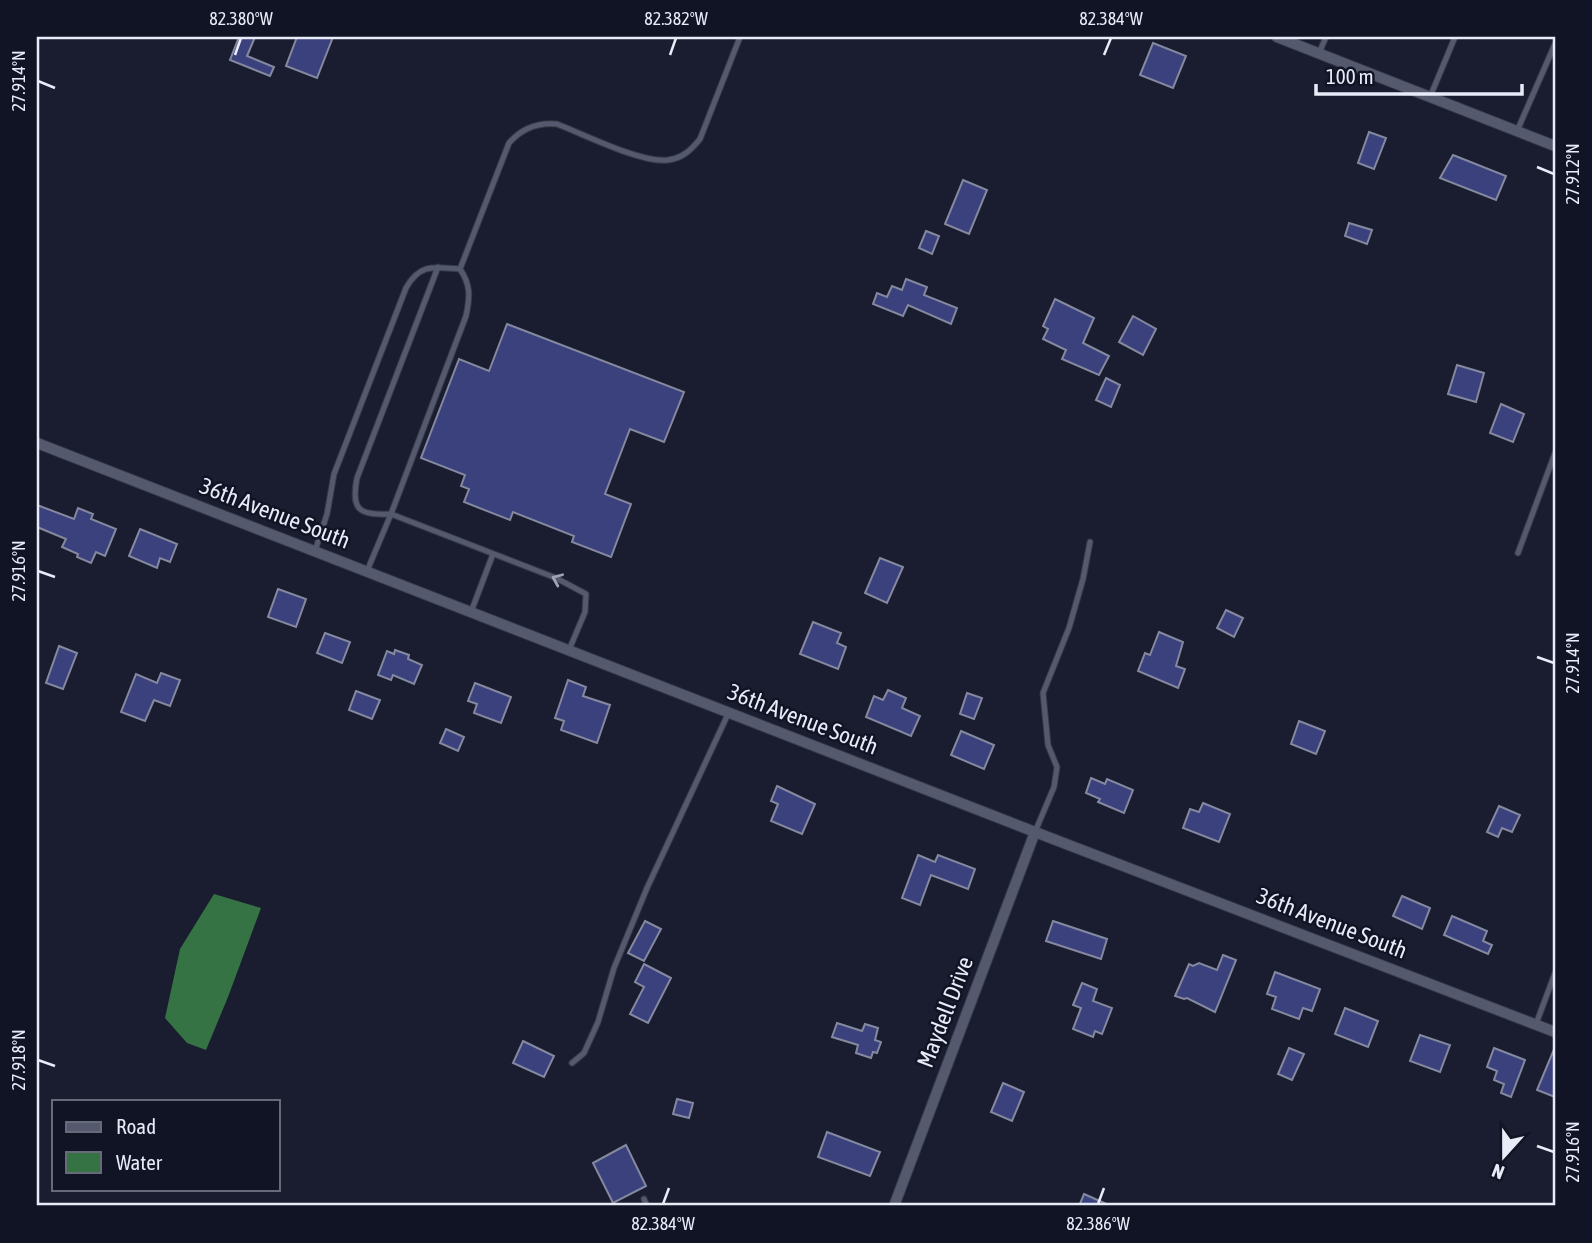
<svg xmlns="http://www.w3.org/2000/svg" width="1592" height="1243" font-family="'Asap Condensed',sans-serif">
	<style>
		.water { fill: #367344 }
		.building { fill: #3a417c; stroke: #8489a0; stroke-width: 2 }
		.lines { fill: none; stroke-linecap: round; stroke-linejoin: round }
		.lane-casing { stroke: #373948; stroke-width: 7 }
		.street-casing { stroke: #373948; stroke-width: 12 }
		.lane { stroke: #54596e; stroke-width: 5 }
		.street { stroke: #54596e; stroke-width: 10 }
		.oneway { stroke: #9ea2b3 }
		.ticks { fill: none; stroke: #e8ebf8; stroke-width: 2.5 }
		.labels { text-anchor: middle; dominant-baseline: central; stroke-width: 5; stroke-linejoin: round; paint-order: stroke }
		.street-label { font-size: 23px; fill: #e8ebf8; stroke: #111425 }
		.neatline { fill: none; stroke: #e8ebf8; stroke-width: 2.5 }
		.ticks-label { font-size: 18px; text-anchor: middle; fill: #e8ebf8 }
	</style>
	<rect width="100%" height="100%" fill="#1a1d2f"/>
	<path class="water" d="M 214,894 L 261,908 L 228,997 L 206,1050 L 187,1043 L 165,1018 L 180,949 Z"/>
	<g class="building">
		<path d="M 239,37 L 255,37 L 247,56 L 274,67 L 270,76 L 230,60 Z"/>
		<path d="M 297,37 L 333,37 L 317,78 L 286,66 Z"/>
		<path d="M 1153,43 L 1186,56 L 1173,88 L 1140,75 Z"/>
		<path d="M 1369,132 L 1386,138 L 1374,169 L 1358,163 Z"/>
		<path d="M 1453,155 L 1506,176 L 1496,200 L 1440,178 Z"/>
		<path d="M 963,180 L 987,190 L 969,234 L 945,224 Z"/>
		<path d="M 1349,223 L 1372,230 L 1367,244 L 1345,236 Z"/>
		<path d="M 926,231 L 939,236 L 932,254 L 919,248 Z"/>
		<path d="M 906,279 L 927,287 L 924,295 L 957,308 L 951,324 L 908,305 L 903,316 L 873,304 L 877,293 L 887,297 L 892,286 L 902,290 Z"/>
		<path d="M 1055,299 L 1094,318 L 1083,343 L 1109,356 L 1099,375 L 1062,359 L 1066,350 L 1043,339 L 1048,329 L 1043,326 Z"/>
		<path d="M 1133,316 L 1156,329 L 1143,355 L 1119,342 Z"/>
		<path d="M 507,324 L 684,392 L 664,442 L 630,429 L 605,494 L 631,504 L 611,557 L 572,542 L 574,536 L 513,512 L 510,520 L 464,502 L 469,489 L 461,486 L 465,475 L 421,458 L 459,359 L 489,371 Z"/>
		<path d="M 1457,365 L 1484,373 L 1476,402 L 1448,394 Z"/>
		<path d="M 1106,378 L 1120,385 L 1111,407 L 1096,400 Z"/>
		<path d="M 1501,404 L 1524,414 L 1513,442 L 1490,433 Z"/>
		<path d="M 37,505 L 74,519 L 78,508 L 93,514 L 91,519 L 116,529 L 105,556 L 96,552 L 91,563 L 77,557 L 78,554 L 62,547 L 66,539 L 37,527 Z"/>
		<path d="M 140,529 L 177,544 L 170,562 L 160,558 L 157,568 L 129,556 Z"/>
		<path d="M 880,558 L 903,567 L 887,603 L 865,593 Z"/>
		<path d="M 278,589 L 306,599 L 296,627 L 268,617 Z"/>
		<path d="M 1226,610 L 1243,618 L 1234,637 L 1217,628 Z"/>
		<path d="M 813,622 L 841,633 L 837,643 L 846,647 L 838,669 L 800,654 Z"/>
		<path d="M 1159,632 L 1183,642 L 1176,666 L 1185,669 L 1178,688 L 1138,671 L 1145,653 L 1150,655 Z"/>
		<path d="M 325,633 L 350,642 L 342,663 L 317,653 Z"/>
		<path d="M 59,646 L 77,653 L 63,689 L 46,683 Z"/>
		<path d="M 395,650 L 409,655 L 408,659 L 422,665 L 414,684 L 393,675 L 391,680 L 378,675 L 387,651 L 394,654 Z"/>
		<path d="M 161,673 L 180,680 L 170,706 L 154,700 L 145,721 L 121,712 L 136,674 L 157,683 Z"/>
		<path d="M 568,680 L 586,687 L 583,696 L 610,705 L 597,743 L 561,730 L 564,721 L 555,718 Z"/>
		<path d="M 475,683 L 511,697 L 501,723 L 474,713 L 477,704 L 468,701 Z"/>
		<path d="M 888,690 L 906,698 L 902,708 L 920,716 L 911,736 L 866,717 L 874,696 L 883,700 Z"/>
		<path d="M 356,691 L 380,700 L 372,719 L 349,710 Z"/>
		<path d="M 967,693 L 982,698 L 974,719 L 960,714 Z"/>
		<path d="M 1299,721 L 1325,731 L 1316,754 L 1291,744 Z"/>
		<path d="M 446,729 L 464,737 L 458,751 L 440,743 Z"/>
		<path d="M 961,731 L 994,745 L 984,769 L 951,755 Z"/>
		<path d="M 1091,778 L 1105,784 L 1107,779 L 1133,790 L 1124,813 L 1098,802 L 1100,799 L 1086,793 Z"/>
		<path d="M 777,786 L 815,804 L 802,834 L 771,821 L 778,804 L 771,801 Z"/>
		<path d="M 1203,803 L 1230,814 L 1219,842 L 1183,828 L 1190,809 L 1199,812 Z"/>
		<path d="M 1499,806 L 1520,815 L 1512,832 L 1502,828 L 1498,837 L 1487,832 Z"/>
		<path d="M 918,855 L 935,862 L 938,855 L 975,869 L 968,889 L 931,875 L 920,905 L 902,898 Z"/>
		<path d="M 1402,896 L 1430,908 L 1422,929 L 1393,916 Z"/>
		<path d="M 1452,916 L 1487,931 L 1483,941 L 1492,945 L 1488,954 L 1444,935 Z"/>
		<path d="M 645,921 L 661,929 L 644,961 L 628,953 Z"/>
		<path d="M 1053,921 L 1107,939 L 1101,959 L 1046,941 Z"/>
		<path d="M 1223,955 L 1236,960 L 1215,1012 L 1187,998 L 1184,999 L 1175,996 L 1189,964 L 1193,966 L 1199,963 L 1217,970 Z"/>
		<path d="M 644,964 L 671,978 L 648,1023 L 630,1014 L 644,987 L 635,982 Z"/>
		<path d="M 1275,972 L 1320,989 L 1312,1011 L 1303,1008 L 1299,1019 L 1272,1009 L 1276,997 L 1267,994 Z"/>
		<path d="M 1082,983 L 1097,989 L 1093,1001 L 1112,1008 L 1102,1034 L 1095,1031 L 1093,1037 L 1073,1029 L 1081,1008 L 1073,1005 Z"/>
		<path d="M 1345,1008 L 1378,1021 L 1368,1047 L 1335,1034 Z"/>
		<path d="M 837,1023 L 862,1031 L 865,1024 L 878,1028 L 875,1040 L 881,1042 L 877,1053 L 873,1052 L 871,1058 L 856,1053 L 858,1045 L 832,1037 Z"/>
		<path d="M 1420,1035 L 1450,1045 L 1440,1072 L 1410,1061 Z"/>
		<path d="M 523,1041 L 554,1056 L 544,1077 L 513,1063 Z"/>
		<path d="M 1555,1047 L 1555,1097 L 1537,1090 Z"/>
		<path d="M 1289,1048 L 1304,1054 L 1292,1080 L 1278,1074 Z"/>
		<path d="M 1494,1048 L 1525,1060 L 1511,1097 L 1501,1093 L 1504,1084 L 1494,1080 L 1497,1071 L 1487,1067 Z"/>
		<path d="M 1003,1083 L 1024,1092 L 1012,1121 L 991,1112 Z"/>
		<path d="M 677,1099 L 693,1103 L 689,1118 L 673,1114 Z"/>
		<path d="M 827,1132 L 880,1152 L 870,1176 L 818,1157 Z"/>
		<path d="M 626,1145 L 646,1186 L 613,1203 L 593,1163 Z"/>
		<path d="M 1084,1194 L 1111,1206 L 1079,1206 Z"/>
	</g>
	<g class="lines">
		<g class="lane-casing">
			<g id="lane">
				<path d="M 1319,53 L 1326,37"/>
				<path d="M 1430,97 L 1455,37"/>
				<path d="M 1517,131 L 1555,44"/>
				<path d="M 438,267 L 357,478 C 351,509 358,516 391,514 L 466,316 C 470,297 471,285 460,269 L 509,143 C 522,128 537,122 557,124 C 583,134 643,164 668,160 C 683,158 691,150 700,139 L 740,37"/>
				<path d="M 315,551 L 327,514 L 334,474 L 406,288 C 420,263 435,267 460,269"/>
				<path d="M 1518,553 L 1555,453"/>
				<path d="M 367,571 L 391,514 L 556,578 L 586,594 L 585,612 L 569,650"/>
				<path d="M 471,612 L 493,554"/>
				<path d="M 1035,832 L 1054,787 L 1057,767 L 1048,745 L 1043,693 L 1069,628 L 1083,579 L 1090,542"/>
				<path d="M 1536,1024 L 1555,973"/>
				<path d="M 572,1063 L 584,1053 L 598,1022 L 614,968 L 647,888 L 729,712"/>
				<path d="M 644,1199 L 647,1206"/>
			</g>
		</g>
		<g class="street-casing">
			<g id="street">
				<path d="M 1277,37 L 1555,146"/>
				<path d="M 37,443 L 1035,832 L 1555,1032"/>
				<path d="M 894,1206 L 1035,832"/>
			</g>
		</g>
		<use href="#lane" class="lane"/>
		<use href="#street" class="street"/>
	</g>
	<defs><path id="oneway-chevron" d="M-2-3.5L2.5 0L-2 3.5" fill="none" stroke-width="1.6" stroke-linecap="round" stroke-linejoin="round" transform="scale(1.75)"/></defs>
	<use class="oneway" href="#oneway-chevron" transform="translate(557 579) rotate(-157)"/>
	<path class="ticks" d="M 235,55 L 241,38M 670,55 L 676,38M 1104,55 L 1111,38M 38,81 L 55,88M 1537,167 L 1554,174M 38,571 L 55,577M 1537,657 L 1554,663M 38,1060 L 55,1066M 1537,1146 L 1554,1152M 663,1204 L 669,1188M 1098,1204 L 1104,1188"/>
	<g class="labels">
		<g class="street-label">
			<text transform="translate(275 513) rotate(21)">36th Avenue South</text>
			<text transform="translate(803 719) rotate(21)">36th Avenue South</text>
			<text transform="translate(1332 923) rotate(21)">36th Avenue South</text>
			<text transform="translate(945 1012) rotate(-69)">Maydell Drive</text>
		</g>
	</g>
	<rect width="1592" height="1243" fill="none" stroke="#111425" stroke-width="77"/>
	<rect x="52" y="1100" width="228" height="91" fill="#111425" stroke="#676a79" stroke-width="2"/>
	<rect x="66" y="1122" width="35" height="10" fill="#54596e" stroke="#676a79" stroke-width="2"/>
	<text x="116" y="1134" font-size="21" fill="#e8ebf8">Road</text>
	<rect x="66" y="1152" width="35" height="21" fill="#367344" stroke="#676a79" stroke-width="2"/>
	<text x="116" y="1170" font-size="21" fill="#e8ebf8">Water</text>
	<g transform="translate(1504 1156) rotate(201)" stroke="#111425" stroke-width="5" paint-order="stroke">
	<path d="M0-5L12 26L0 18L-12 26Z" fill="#e8ebf8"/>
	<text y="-10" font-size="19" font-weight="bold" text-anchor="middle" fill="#e8ebf8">N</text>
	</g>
	<path d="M1316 84v10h206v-10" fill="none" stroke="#e8ebf8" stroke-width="3.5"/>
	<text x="1326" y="84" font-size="21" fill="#e8ebf8" stroke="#111425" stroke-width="5" paint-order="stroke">100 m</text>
	<rect x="38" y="38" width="1516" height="1166" class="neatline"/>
	<g class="ticks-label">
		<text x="241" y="25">82.380°W</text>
		<text x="676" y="25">82.382°W</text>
		<text x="1111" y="25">82.384°W</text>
		<text transform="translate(19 81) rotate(-90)" y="6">27.914°N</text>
		<text transform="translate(1573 174) rotate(-90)" y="6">27.912°N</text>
		<text transform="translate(19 571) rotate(-90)" y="6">27.916°N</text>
		<text transform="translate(1573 663) rotate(-90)" y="6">27.914°N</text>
		<text transform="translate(19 1060) rotate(-90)" y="6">27.918°N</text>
		<text transform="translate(1573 1152) rotate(-90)" y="6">27.916°N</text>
		<text x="663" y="1230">82.384°W</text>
		<text x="1098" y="1230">82.386°W</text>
	</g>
</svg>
